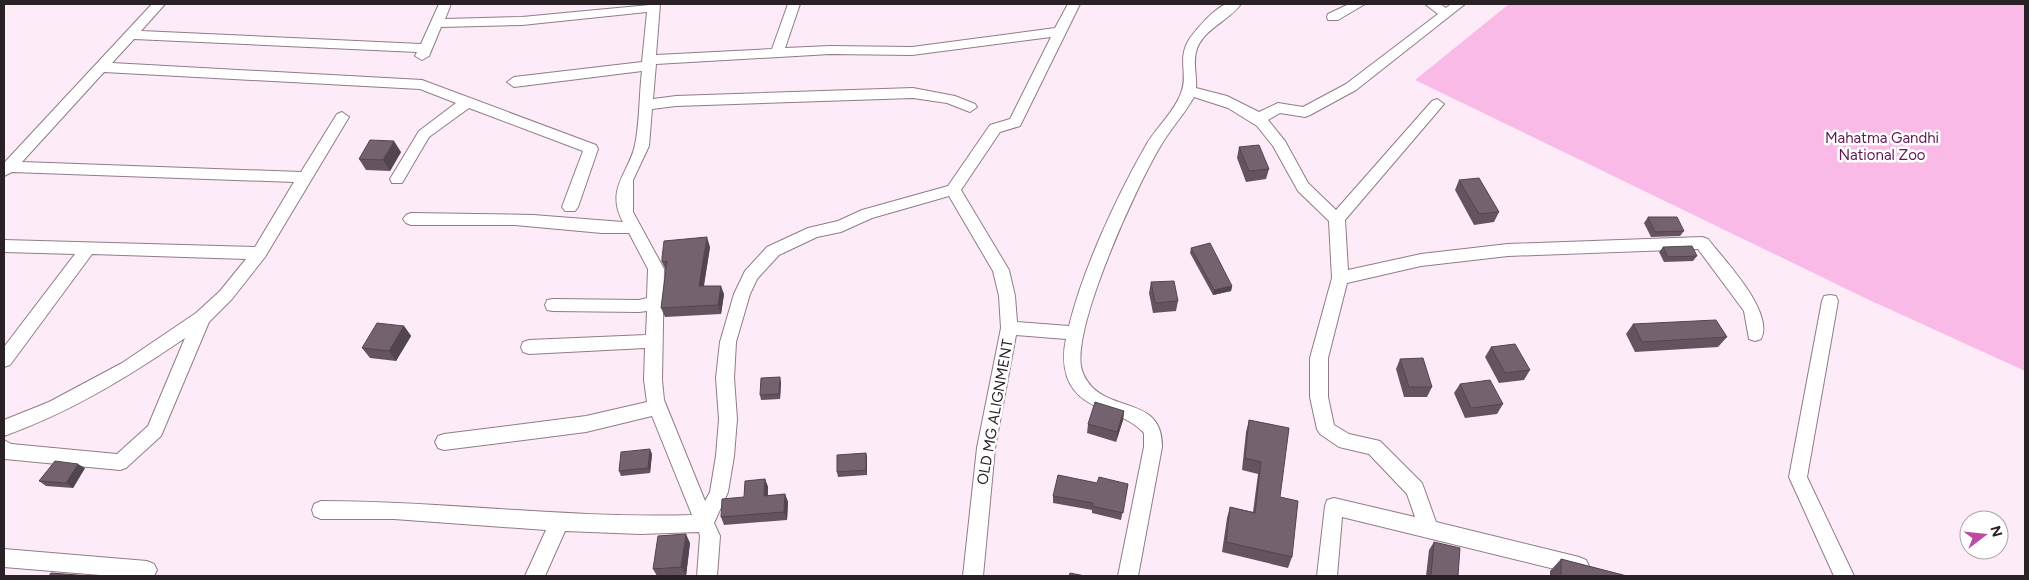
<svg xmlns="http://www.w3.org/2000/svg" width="2029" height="580" font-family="Figtree,sans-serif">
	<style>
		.green { fill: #fabae7 }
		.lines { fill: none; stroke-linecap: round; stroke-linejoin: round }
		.minor-casing { stroke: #8f7c89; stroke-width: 2 }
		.minor { fill: #fff; fill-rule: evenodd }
		.wall { fill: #65545f }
		.shaded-wall { fill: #52454e }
		.building { fill: #75626f; stroke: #52454e }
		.labels { text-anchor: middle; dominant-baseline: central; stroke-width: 5; stroke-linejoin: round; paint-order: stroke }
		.park-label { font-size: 15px; fill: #611852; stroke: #fff }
		.street-label { font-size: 15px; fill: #292126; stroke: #fff }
	</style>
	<rect width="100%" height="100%" fill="#fdecf8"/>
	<path class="green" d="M 1509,4 L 2025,4 L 2025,371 L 1865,298 L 1415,80 Z"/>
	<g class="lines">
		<g class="minor-casing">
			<g id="minor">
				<path d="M 152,4 L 165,4 L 141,31 L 421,44 L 439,4 L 451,4 L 445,19 L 522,17 L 660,4 L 656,55 L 772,49 L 788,4 L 800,4 L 785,48 L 830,46 L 912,47 L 1055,28 L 1068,4 L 1080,4 L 1020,126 L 1000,132 L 961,190 L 1009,270 L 1015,296 L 1017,322 L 1069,326 C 1083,269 1116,198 1145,147 C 1155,128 1174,113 1181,93 C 1189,74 1176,59 1190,38 C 1198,27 1213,10 1226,4 C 1230,3 1237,4 1241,4 C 1228,22 1202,29 1196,52 C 1193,64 1197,76 1196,88 L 1227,96 L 1259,112 L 1278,103 L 1303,107 L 1346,84 L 1438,14 L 1425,4 L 1440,4 L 1446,8 L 1451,4 L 1465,4 L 1356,90 L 1310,115 L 1305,117 L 1280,113 L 1268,120 L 1285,141 L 1308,183 L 1336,210 L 1432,101 L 1437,99 L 1444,104 L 1345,220 L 1348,270 L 1421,254 L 1508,244 L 1702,237 L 1708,239 C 1724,260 1775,312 1761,339 L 1755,341 L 1749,339 L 1744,311 L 1698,249 L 1508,256 L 1421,266 L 1347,283 L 1328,358 L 1328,397 L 1334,425 L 1349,434 L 1380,441 L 1422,483 L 1436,522 L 1579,557 L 1586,560 L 1589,566 L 1586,572 L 1579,575 L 1342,517 L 1337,576 L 1317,576 L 1325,506 L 1327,500 L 1334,498 L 1415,517 L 1407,494 L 1369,454 L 1339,447 L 1320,434 L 1317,429 L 1310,397 L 1310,358 L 1332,278 L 1329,221 L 1298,191 L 1273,146 L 1257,126 L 1228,108 L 1194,97 C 1184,115 1170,129 1160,147 C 1136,187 1074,323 1081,366 C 1082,373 1086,380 1091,386 C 1115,412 1163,398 1162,447 L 1138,576 L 1118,576 L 1144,447 L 1144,433 C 1122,408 1080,413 1067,377 C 1063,364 1063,353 1066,339 L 1016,335 L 995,448 L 983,576 L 963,576 L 977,448 L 1001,328 L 999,296 L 993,271 L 949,196 L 872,218 L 841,232 L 817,237 L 779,255 L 757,279 L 750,294 L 736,342 L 734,378 L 737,419 L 734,456 L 728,492 L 714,523 L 720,536 L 717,576 L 697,576 L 700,536 L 699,532 L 640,534 L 565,531 L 545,576 L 525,576 L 546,530 L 394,519 L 321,519 L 314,516 L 312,510 L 314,504 L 321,501 C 445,501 568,519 692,515 L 652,416 L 586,432 L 444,450 L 438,448 L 435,442 L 438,436 L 444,434 L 586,416 L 647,402 L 644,380 L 645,348 L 529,354 L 523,352 L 521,347 L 523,342 L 529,340 L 646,335 L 647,311 L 639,312 L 553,311 L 547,310 L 545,305 L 547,300 L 553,299 L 639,300 L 647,298 L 648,269 L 629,233 L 602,233 L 515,225 L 411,225 L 406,223 L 403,219 L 406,215 L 411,213 L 533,215 L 623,222 C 605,189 629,173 635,145 C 640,121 639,95 642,71 L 514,87 L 507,82 L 514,77 L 642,62 L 647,12 L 522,25 L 441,27 L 429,56 L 422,60 L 415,56 L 417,52 L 134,39 L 112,63 L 422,80 L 596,145 L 598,149 L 578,207 L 575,211 L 565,211 L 562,207 L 583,151 L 469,108 L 429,137 L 402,183 L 392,183 L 390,179 L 419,131 L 456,103 L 420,89 L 104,72 L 22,162 L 301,172 L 337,114 L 342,112 L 349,117 L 265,257 L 232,299 L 209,322 L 161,436 L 126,468 L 120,470 L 5,459 L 4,440 L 11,444 L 117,454 L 148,426 L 185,338 C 128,377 69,413 4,436 L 4,420 L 49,402 L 122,363 L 196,313 L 220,291 L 246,259 L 92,254 L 10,365 L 4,367 L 4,347 L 75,254 L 4,252 L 4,240 L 255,247 L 294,182 L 12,172 L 4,176 L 4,163 ZM 1051,37 L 1010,119 L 990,125 L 948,186 L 862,210 L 838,221 L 808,228 L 767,247 L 745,271 L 734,294 L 720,342 L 716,378 L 719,419 L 716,456 L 710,492 L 705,501 L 664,400 L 662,380 L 664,269 L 633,212 L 633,180 L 649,146 L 652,109 L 676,106 L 913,98 L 947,103 L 970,112 L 977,107 L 975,104 L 955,96 L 913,88 L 676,96 L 653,99 L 656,64 L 830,54 L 912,55 Z"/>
				<path d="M 1349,4 L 1365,4 L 1338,20 L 1328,20 L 1327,17 L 1328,14 Z"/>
				<path d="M 1830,295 L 1836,296 L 1838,301 L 1807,477 L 1854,576 L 1834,576 L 1789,477 L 1822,301 L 1824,296 Z"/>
				<path d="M 4,549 L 147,561 L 154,564 L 157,570 L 154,576 L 112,576 L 4,567 Z"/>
			</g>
		</g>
		<use href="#minor" class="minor"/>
	</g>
	<g class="wall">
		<path d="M 1239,147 L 1269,169 L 1266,179 L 1246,182 L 1237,158 Z"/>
		<path d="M 401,152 L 390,171 L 366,170 L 359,159 Z"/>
		<path d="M 1459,180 L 1499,212 L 1494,222 L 1474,225 L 1455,190 Z"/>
		<path d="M 1648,217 L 1684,231 L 1680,236 L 1651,237 L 1644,223 Z"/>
		<path d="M 710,247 L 704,286 L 724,294 L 721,314 L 665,317 L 661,308 L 666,271 L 662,262 Z"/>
		<path d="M 1663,247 L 1697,256 L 1693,261 L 1664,262 L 1659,252 Z"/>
		<path d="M 1191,248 L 1232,286 L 1231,291 L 1213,295 L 1190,253 Z"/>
		<path d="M 1151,282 L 1178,301 L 1176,311 L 1153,313 L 1149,293 Z"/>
		<path d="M 1633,324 L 1727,337 L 1718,347 L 1635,352 L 1626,334 Z"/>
		<path d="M 404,326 L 411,336 L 396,361 L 370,358 L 362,348 Z"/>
		<path d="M 1491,347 L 1530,370 L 1524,380 L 1499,383 L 1485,357 Z"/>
		<path d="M 1400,359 L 1432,387 L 1427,397 L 1404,397 L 1396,369 Z"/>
		<path d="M 781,382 L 780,399 L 761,400 L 760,395 Z"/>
		<path d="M 1460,384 L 1503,404 L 1497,414 L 1465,418 L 1454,393 Z"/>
		<path d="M 1124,411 L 1123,420 L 1116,442 L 1087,433 L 1088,424 Z"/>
		<path d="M 1249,420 L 1280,497 L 1292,557 L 1288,568 L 1222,552 L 1227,518 L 1230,507 L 1253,512 L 1258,474 L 1242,470 L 1246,432 Z"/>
		<path d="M 866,453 L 867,458 L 867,475 L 838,477 L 837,472 Z"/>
		<path d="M 652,454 L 650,473 L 621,476 L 619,471 Z"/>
		<path d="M 85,468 L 73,488 L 46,486 L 39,481 Z"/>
		<path d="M 765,479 L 768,487 L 768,496 L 785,494 L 788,502 L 787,520 L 724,525 L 721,517 Z"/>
		<path d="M 1097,483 L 1128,484 L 1121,520 L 1092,513 L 1092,510 L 1053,503 L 1053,496 Z"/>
		<path d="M 1434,542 L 1458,576 L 1426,576 L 1429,550 Z"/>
		<path d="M 690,543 L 686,576 L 657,576 L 653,569 Z"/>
		<path d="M 1561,559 L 1627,576 L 1550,576 L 1550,571 Z"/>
	</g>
	<g class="shaded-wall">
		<path d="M 394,141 L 401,152 L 390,171 L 383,160 Z"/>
		<path d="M 707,237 L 710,247 L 702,295 L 699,286 Z"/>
		<path d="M 721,286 L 724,294 L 721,314 L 718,305 Z"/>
		<path d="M 1232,286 L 1231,291 L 1213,295 L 1214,290 Z"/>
		<path d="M 404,326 L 411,336 L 396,361 L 389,351 Z"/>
		<path d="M 780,377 L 781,382 L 780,399 L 779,394 Z"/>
		<path d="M 1124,411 L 1123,420 L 1116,442 L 1117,432 Z"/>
		<path d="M 650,449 L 652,454 L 650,473 L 648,468 Z"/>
		<path d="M 866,453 L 867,458 L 867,475 L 866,470 Z"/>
		<path d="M 78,464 L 85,468 L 73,488 L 66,483 Z"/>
		<path d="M 765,479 L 768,487 L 767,504 L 764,496 Z"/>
		<path d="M 785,494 L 788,502 L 787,520 L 784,512 Z"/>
		<path d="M 686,534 L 690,543 L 686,576 L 681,567 Z"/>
	</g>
	<g class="building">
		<path d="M 370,140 L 394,141 L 383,160 L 359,159 Z"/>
		<path d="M 1259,145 L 1269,169 L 1249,171 L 1239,147 Z"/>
		<path d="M 1479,178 L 1499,212 L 1479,214 L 1459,180 Z"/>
		<path d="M 1648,217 L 1677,217 L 1684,231 L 1655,232 Z"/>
		<path d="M 707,237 L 699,286 L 721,286 L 718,305 L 661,308 L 667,261 L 662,262 L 662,258 L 664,241 Z"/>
		<path d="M 1210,243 L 1232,286 L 1214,290 L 1191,248 Z"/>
		<path d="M 1692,246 L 1697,256 L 1668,257 L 1663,247 Z"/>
		<path d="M 1174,281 L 1178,301 L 1155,303 L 1151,282 Z"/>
		<path d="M 1716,320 L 1727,337 L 1642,342 L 1633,324 Z"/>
		<path d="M 377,323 L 404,326 L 389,351 L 362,348 Z"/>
		<path d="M 1515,344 L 1530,370 L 1505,373 L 1491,347 Z"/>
		<path d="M 1423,358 L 1432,387 L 1409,387 L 1400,359 Z"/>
		<path d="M 780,377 L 779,394 L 760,395 L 761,378 Z"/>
		<path d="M 1490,380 L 1503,404 L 1471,408 L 1460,384 Z"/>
		<path d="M 1095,402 L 1124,411 L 1117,432 L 1088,424 Z"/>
		<path d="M 1249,420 L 1289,428 L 1280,497 L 1298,501 L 1292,557 L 1226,542 L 1230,507 L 1255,513 L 1261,462 L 1245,458 Z"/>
		<path d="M 650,449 L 648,468 L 619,471 L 621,452 Z"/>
		<path d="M 866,453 L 866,470 L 837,472 L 837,455 Z"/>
		<path d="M 55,461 L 78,464 L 66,483 L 39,481 Z"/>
		<path d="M 1058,475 L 1097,483 L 1099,477 L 1128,484 L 1123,513 L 1092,506 L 1093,503 L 1053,496 Z"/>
		<path d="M 765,479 L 764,496 L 785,494 L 784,512 L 721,517 L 722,499 L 744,497 L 745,481 Z"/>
		<path d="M 686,534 L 681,567 L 653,569 L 658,536 Z"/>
		<path d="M 1434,542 L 1460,548 L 1458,576 L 1431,576 Z"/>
		<path d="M 1561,559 L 1627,576 L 1561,576 Z"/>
		<path d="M 51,573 L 90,576 L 49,576 Z"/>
		<path d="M 1070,573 L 1085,576 L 1069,576 Z"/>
	</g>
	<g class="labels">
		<g class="park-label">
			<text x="1882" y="138">Mahatma Gandhi<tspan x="1882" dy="17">National Zoo</tspan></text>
		</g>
		<g class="street-label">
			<text transform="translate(995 412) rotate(-80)">OLD MG ALIGNMENT</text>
		</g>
	</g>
	<rect width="2029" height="580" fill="none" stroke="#292126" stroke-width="10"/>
	<g transform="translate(1984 535) rotate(74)"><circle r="24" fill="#ffffff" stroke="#a9a6a8"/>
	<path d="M0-4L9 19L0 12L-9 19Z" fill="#bf4aa3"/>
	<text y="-8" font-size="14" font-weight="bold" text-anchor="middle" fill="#292126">N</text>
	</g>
</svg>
